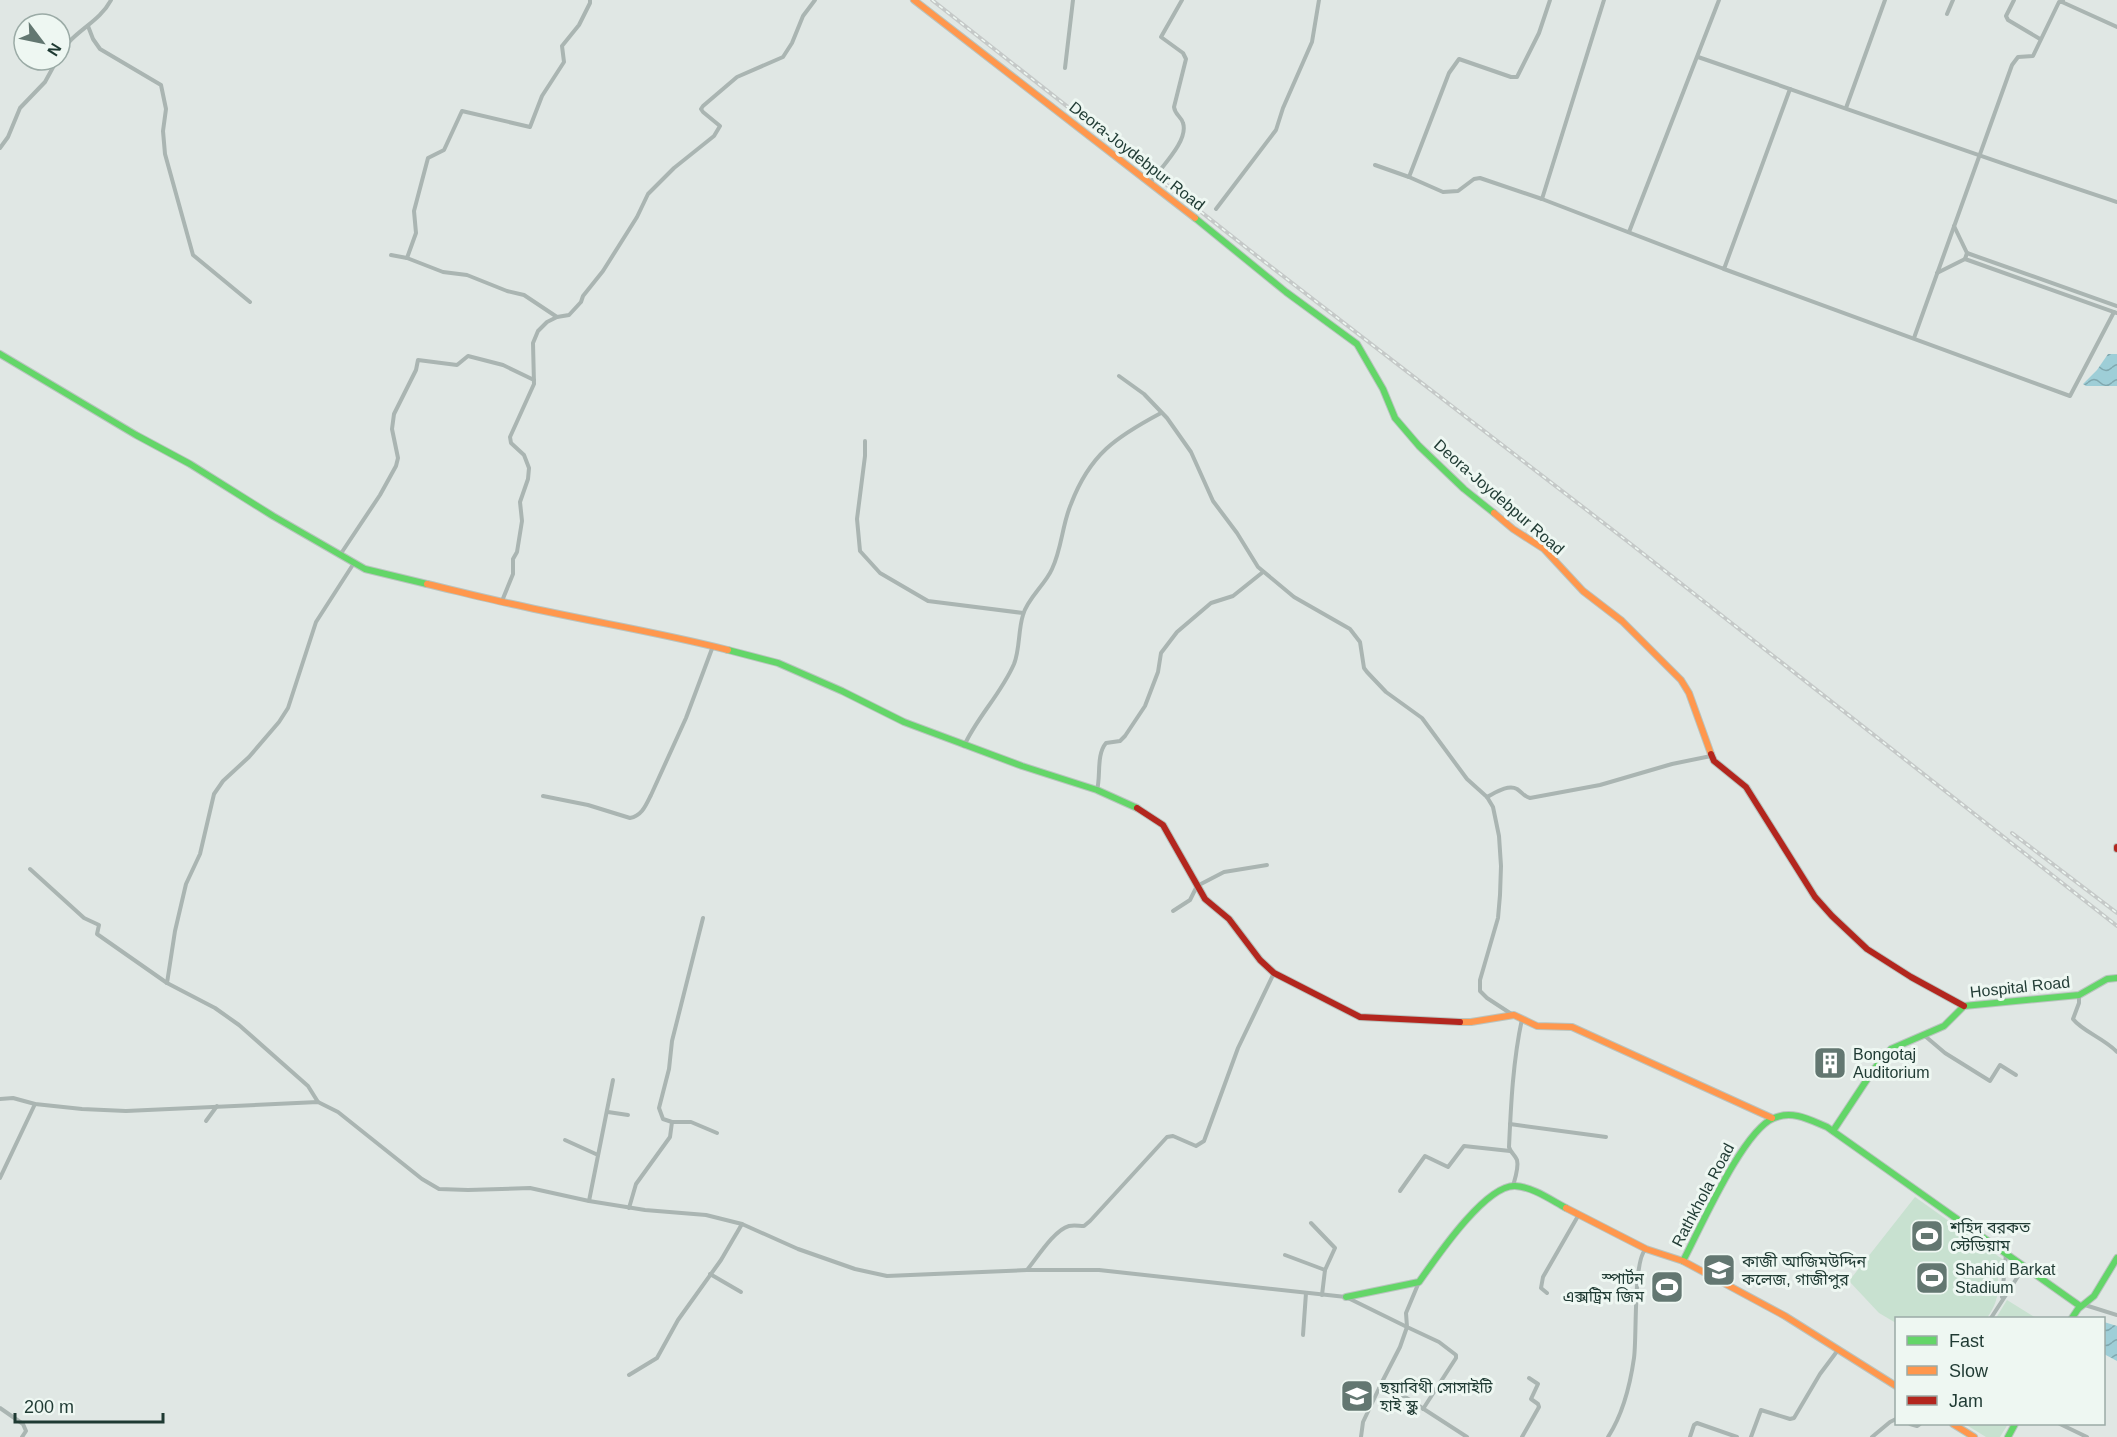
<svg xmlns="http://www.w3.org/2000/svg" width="2117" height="1437" font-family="Helvetica,'Noto Sans Bengali',sans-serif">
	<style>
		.pitch { fill: #c8e1d0 }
		.water { fill: url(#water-waves) }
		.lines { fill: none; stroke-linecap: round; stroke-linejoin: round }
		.fast-casing { stroke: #b9c4bf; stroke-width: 8 }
		.slow-casing { stroke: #b9c4bf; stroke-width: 8 }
		.jam-casing { stroke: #b9c4bf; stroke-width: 8 }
		.street { stroke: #aab5b2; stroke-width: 4 }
		.fast { stroke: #63d668; stroke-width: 6 }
		.slow { stroke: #ff974d; stroke-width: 6 }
		.jam { stroke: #b3261e; stroke-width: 6 }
		.rail-casing { stroke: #c5c9c8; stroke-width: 4 }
		.rail { stroke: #eef7f2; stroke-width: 1.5; stroke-dasharray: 4.5; stroke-linecap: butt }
		.labels { text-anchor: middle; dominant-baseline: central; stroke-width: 6; stroke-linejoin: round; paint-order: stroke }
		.street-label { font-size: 16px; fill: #1f3a33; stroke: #eef7f2 }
		.poi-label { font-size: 16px; fill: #1f3a33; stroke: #eef7f2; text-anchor: start }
	</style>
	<defs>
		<pattern id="water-waves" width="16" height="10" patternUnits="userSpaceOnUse" patternTransform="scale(1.5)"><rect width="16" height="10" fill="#9eced7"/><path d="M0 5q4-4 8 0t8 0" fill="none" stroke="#80a8af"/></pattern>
	</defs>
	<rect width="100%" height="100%" fill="#e0e7e4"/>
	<g class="pitch">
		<path d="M 1915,1197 L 2005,1261 L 1997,1271 C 2000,1289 1998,1303 1987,1318 L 1896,1318 L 1896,1323 L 1879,1313 L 1849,1281 Z"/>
		<path d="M 2007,1300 L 2036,1318 L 1996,1318 Z"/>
		<path d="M 1965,1424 L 2008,1424 L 2000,1437 L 1986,1437 Z"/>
	</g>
	<g class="water">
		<path d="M 2108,354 L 2117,354 L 2117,386 L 2086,386 L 2083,384 L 2097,370 Z"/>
		<path d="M 2104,1322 L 2117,1326 L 2117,1361 L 2104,1354 Z"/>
	</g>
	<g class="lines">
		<g class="fast-casing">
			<g id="fast">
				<path d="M 1195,218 L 1286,292 L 1357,344 L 1383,389 L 1395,418 L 1419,446 L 1464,489 L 1494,513"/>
				<path d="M 0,354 L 136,435 L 190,464 L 273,516 L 365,569 L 427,584"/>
				<path d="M 728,650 L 778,663 L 842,691 L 904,722 L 1022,766 L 1097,790 L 1137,808"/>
				<path d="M 1833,1131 L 1874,1069 L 1891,1049 L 1944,1026 L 1964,1006 L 2079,995 L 2107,979 L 2117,978"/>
				<path d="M 1683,1261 C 1700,1229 1743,1130 1774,1118 C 1793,1110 1810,1120 1827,1127 L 2080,1306"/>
				<path d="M 1346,1297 L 1419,1282 C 1436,1258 1485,1185 1515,1186 C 1533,1187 1551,1200 1566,1208"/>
				<path d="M 2072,1318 L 2078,1309 L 2094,1296 L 2117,1258"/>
				<path d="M 2008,1437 L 2015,1424"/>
			</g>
		</g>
		<g class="slow-casing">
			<g id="slow">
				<path d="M 914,0 L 1195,218"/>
				<path d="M 1494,513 L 1513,529 L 1544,549 L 1583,591 L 1622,621 L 1681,680 L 1689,693 L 1711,754"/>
				<path d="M 427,584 C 457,591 487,599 517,605 C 587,621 658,632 728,650"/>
				<path d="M 1460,1022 L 1471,1022 L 1514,1015 L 1537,1026 L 1572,1027 L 1772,1118"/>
				<path d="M 1566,1208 L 1646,1249 L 1683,1261 L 1785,1316 L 1896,1386"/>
				<path d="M 1953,1424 L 1974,1437"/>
			</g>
		</g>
		<g class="jam-casing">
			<g id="jam">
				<path d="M 1711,754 L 1714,761 L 1746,787 L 1815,897 L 1832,916 L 1867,949 L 1911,977 L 1964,1006"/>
				<path d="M 1137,808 L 1163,825 L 1205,899 L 1229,919 L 1260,960 L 1274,973 L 1360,1017 L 1460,1022"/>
				<path d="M 2117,847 L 2117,849"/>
			</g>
		</g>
		<g class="street">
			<path d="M 2014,0 L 2006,16 L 2008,20 L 2040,39"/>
			<path d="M 2063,1 L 2062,2 L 2117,27"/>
			<path d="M 1947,14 L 1953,0"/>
			<path d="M 88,26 L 93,39 L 100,49 L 161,85 L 166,109 L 163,131 L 165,154 L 193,255 L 250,302"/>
			<path d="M 60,54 C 73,31 99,23 111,0"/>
			<path d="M 1698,57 C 1838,105 1977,156 2117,202"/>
			<path d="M 1065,68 L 1073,0"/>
			<path d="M 1846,108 L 1885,0"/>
			<path d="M 0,148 L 8,137 L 20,108 L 45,82 L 57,60"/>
			<path d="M 1375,165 L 1409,177 L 1443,192 L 1458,191 L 1474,179 L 1480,178 L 1542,199 L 1724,269 L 1790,89"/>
			<path d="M 1409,177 L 1449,73 L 1459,59 L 1511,77 L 1517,77 L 1539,33 L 1550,0"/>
			<path d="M 1151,182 C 1160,168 1189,141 1183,123 C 1181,116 1175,115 1174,107 L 1186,59 L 1183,53 L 1161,37 L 1182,0"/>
			<path d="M 1542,199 L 1604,0"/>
			<path d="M 1216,209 L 1276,130 L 1283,108 L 1312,42 L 1319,0"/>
			<path d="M 1629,232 L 1719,0"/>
			<path d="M 1967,253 L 2117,306"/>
			<path d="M 391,255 L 407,258 L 443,272 L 467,275 L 507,291 L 524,295 L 557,317"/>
			<path d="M 407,258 L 416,233 L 414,211 L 428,158 L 444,150 L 462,111 L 530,127 L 542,96 L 564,62 L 562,46 L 579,25 L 590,3 L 590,0"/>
			<path d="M 1965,259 L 2117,313"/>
			<path d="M 1724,269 L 2070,396 L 2114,312"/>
			<path d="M 1937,273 L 1965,259 L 1967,253 L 1954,226"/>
			<path d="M 1914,338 L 2012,65 L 2018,57 L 2033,56 L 2059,2 L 2062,2"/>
			<path d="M 1119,376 L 1144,394 L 1167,418 L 1191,452 L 1213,501 L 1237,533 L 1258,567 L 1294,597 L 1350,629 L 1360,642 L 1364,668 L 1367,672 L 1386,692 L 1422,718 L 1467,779 L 1487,797 L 1493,807 L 1499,836 L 1501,866 L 1500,895 L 1498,918 L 1480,980 L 1480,991 L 1487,998 L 1513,1015"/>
			<path d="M 865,441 L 865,456 L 857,519 L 860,551 L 880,573 L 928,601 L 1023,613"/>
			<path d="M 340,555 L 380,495 L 396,466 L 398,458 L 392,429 L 394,414 L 416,370 L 418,360 L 457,365 L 468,356 L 503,365 L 534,380"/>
			<path d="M 502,601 L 513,574 L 513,559 L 517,552 L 522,521 L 520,502 L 528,479 L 529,468 L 524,455 L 511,443 L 510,437 L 534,384 L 533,343 L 538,331 L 547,322 L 557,317 L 569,315 L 581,302 L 583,296 L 603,271 L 637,217 L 648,194 L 674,168 L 714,136 L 720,126 L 703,112 L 701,109 L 703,106 L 737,77 L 783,57 L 792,43 L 803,16 L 815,0"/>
			<path d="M 964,746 C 977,717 1001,694 1014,664 C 1020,649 1018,631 1023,615 C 1027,599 1045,585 1052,569 C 1062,548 1062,525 1071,504 C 1090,454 1116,437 1161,413"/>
			<path d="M 1097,790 C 1101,776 1096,755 1106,743 L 1120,741 L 1125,736 L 1145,706 L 1158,672 L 1161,653 L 1177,632 L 1211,603 L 1233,596 L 1263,572"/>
			<path d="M 543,796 L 588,805 L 630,818 C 642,816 646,805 651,795 L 686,718 L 713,646"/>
			<path d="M 1487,797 C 1495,793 1508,784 1517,789 C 1523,793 1523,796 1530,798 L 1600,785 L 1672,764 L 1711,756"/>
			<path d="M 30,869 L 84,918 L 99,925 L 97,934 L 167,983 L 215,1008 L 239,1025 L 308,1086 L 318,1102"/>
			<path d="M 1173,911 L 1190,900 L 1197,886 L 1224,872 L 1267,865"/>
			<path d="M 703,918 L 672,1041 L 669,1069 L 659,1108 L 663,1119 L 672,1122 L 691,1122 L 717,1133"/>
			<path d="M 167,983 L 175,931 L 186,884 L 200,854 L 214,794 L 223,781 L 249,757 L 279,722 L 288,708 L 316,622 L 354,563"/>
			<path d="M 2079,995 L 2079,1003 L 2073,1019 C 2082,1031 2105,1039 2117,1052"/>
			<path d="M 1925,1036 L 1945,1053 L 1990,1081 L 2000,1065 L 2016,1075"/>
			<path d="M 0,1099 L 13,1098 L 35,1104 L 82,1109 L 126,1111 L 318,1102 L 338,1112 L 422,1179 L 439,1189 L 468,1190 L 530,1188 L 589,1201 L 645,1210 L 706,1215 L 742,1224 L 798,1249 L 855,1269 L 887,1276 L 1027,1270 L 1099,1270 L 1346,1297 L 1407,1327 L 1400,1347 L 1382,1382 L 1467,1437"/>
			<path d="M 608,1112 L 628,1115"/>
			<path d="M 206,1121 L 217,1106"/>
			<path d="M 1510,1124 L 1606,1137"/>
			<path d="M 565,1140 L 598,1155"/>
			<path d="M 0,1178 L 35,1104"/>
			<path d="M 1513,1186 C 1515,1179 1519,1167 1517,1160 C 1515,1155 1510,1152 1509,1147 C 1511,1103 1513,1061 1522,1019"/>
			<path d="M 1400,1191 L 1425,1156 L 1448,1167 L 1464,1146 L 1510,1151"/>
			<path d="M 589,1201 L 613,1080"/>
			<path d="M 629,1208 L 636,1184 L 670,1137 L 672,1122"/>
			<path d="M 1311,1223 L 1335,1248 L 1325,1270 L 1322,1295"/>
			<path d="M 1285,1255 L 1325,1270"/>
			<path d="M 1027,1270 C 1037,1258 1054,1230 1069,1226 C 1074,1225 1079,1226 1084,1226 L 1090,1221 L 1167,1137 L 1173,1136 L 1196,1146 L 1204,1141 L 1238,1048 L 1274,973"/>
			<path d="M 710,1274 L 741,1292"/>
			<path d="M 1419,1282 L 1406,1313 L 1407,1327 L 1439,1342 L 1456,1355 L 1456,1358 L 1423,1409"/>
			<path d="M 1547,1293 L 1541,1288 L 1543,1277 L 1578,1216"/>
			<path d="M 2002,1297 L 2006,1254"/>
			<path d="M 2085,1305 L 2117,1315"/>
			<path d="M 1991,1318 L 2024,1267"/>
			<path d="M 1303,1335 L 1306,1293"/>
			<path d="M 629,1375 L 657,1358 L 678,1320 L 721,1260 L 742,1224"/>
			<path d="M 0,1408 L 23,1424 L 26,1431 L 22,1437"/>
			<path d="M 1910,1424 L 1917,1426 L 1920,1424"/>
			<path d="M 2060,1424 L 2087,1437"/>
			<path d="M 1361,1437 L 1363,1422 L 1382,1382"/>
			<path d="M 1522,1437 L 1539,1407 L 1538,1404 L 1531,1399 L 1538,1384 L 1529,1378"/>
			<path d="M 1608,1437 C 1623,1414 1630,1386 1634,1358 C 1637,1338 1633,1259 1646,1249"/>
			<path d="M 1690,1437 L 1694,1425 L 1697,1423 L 1737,1437"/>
			<path d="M 1751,1437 L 1761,1410 L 1790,1419 L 1794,1418 L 1820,1374 L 1838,1350"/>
			<path d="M 1872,1437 L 1890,1422 L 1896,1419"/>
		</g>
		<use href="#fast" class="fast"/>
		<use href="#slow" class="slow"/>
		<use href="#jam" class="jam"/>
		<g class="rail-casing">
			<g id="rail">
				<path d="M 932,0 L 1257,256 L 1627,541 L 2117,926"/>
				<path d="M 2012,833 L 2117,913"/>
			</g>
		</g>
		<use href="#rail" class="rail"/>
	</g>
	<defs>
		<g id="building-square" transform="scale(1.725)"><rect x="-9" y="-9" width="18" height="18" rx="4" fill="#637771" stroke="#eef7f2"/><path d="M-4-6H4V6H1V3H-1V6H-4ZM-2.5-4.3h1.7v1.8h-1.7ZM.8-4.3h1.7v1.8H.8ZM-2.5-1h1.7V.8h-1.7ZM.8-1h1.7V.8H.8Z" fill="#fff"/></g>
		<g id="stadium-square" transform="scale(1.725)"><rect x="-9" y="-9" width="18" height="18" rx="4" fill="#637771" stroke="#eef7f2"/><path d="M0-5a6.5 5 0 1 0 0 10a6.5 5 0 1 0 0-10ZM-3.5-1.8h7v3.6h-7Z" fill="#fff"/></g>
		<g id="university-square" transform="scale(1.725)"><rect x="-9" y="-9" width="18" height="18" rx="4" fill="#637771" stroke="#eef7f2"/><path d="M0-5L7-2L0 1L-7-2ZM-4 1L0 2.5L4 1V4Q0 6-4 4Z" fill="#fff"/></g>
		<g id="school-square" transform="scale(1.725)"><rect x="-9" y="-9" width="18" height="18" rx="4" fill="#637771" stroke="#eef7f2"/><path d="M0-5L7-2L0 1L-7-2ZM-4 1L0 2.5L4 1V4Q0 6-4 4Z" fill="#fff"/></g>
	</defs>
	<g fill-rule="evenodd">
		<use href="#building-square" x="1830" y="1063"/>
		<use href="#stadium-square" x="1927" y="1236"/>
		<use href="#university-square" x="1719" y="1270"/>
		<use href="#stadium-square" x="1932" y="1278"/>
		<use href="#stadium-square" x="1667" y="1287"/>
		<use href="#school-square" x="1357" y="1396"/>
	</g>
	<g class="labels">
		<g class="street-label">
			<text transform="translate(1137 156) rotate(38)">Deora-Joydebpur Road</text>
			<text transform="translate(1499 497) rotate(41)">Deora-Joydebpur Road</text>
			<text transform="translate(2020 987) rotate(-6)">Hospital Road</text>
			<text transform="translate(1703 1195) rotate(-62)">Rathkhola Road</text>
		</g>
		<g class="poi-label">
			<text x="1853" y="1054">Bongotaj<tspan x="1853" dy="18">Auditorium</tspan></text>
			<text x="1950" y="1227">শহিদ বরকত<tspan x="1950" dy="18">স্টেডিয়াম</tspan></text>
			<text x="1742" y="1261">কাজী আজিমউদ্দিন<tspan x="1742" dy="18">কলেজ, গাজীপুর</tspan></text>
			<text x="1955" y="1269">Shahid Barkat<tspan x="1955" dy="18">Stadium</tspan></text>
			<text x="1644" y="1278" text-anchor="end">স্পার্টন<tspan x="1644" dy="18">এক্সট্রিম জিম</tspan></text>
			<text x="1380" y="1387">ছয়াবিথী সোসাইটি<tspan x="1380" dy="18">হাই স্কুল</tspan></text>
		</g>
	</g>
	<rect x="1895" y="1317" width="210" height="108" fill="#eef7f2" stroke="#9baba6" stroke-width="1.5"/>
	<rect x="1907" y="1336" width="30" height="9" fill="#63d668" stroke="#9baba6" stroke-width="1.5"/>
	<text x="1949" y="1347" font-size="18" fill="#1f3a33">Fast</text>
	<rect x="1907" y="1366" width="30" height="9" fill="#ff974d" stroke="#9baba6" stroke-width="1.5"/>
	<text x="1949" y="1377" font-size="18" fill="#1f3a33">Slow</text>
	<rect x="1907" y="1396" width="30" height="9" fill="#b3261e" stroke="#9baba6" stroke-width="1.5"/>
	<text x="1949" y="1407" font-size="18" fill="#1f3a33">Jam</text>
	<g transform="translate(42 42) rotate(122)"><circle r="28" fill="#eef7f2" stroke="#9baba6" stroke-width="1.5"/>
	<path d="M0-4.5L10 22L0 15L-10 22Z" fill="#637771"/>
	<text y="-9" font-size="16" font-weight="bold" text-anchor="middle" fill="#1f3a33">N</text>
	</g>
	<path d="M15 1413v9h148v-9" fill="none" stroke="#1f3a33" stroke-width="3"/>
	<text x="24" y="1413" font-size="18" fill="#1f3a33" stroke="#eef7f2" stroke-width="4.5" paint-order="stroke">200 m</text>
</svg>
